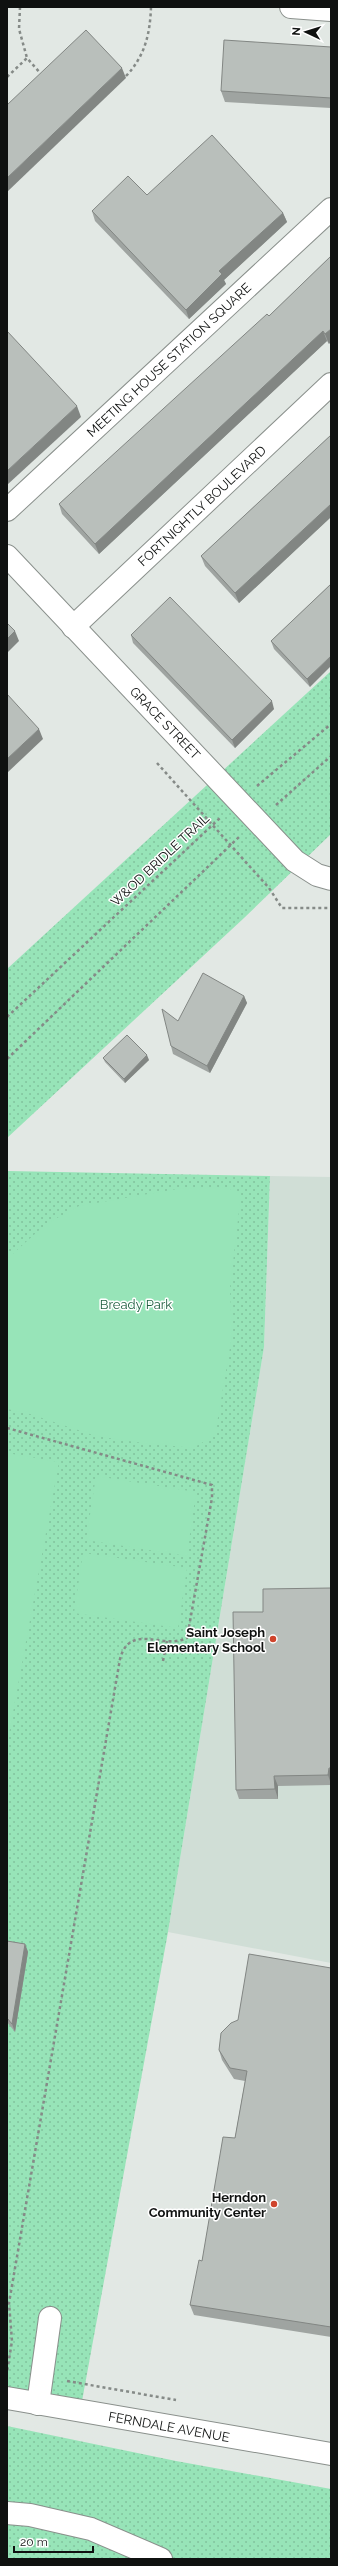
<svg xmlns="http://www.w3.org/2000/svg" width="338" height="2566" font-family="Raleway,sans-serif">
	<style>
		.built { fill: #d0ded6 }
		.grass { fill: url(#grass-dots) }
		.pitch { fill: #97e4b8 }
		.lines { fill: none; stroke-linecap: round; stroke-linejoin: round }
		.minor-casing { stroke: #8a908c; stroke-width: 24 }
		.path { stroke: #858a87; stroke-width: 2.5; stroke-dasharray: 3 3; stroke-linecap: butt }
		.minor { stroke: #fff; stroke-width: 22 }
		.wall { fill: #9fa4a1 }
		.shaded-wall { fill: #828683 }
		.building { fill: #b9bfbb; stroke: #828683 }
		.poi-dot { fill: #cf442c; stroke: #fff; stroke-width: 1.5 }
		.labels { text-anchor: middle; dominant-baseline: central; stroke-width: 3; stroke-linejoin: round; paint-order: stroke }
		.street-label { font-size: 13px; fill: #0f1110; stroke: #fff }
		.park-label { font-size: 13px; fill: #1f5f40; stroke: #fff }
		.poi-label { font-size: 13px; font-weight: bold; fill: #0f1110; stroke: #fff; text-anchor: end }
	</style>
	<defs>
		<pattern id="grass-dots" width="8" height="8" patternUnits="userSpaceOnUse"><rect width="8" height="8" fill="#97e4b8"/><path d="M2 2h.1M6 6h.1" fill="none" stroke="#81c39d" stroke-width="1.8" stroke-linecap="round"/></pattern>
	</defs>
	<rect width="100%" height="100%" fill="#e2e8e4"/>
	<path class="built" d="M 270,1176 L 331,1177 L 331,1963 L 168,1932 L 264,1347 Z"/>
	<g class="grass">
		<path d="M 331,671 L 331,834 L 244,918 L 7,1138 L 7,969 Z"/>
		<path d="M 7,1171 L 270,1176 L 264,1347 L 168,1932 L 80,2412 L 7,2398 Z"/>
		<path d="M 7,2426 L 176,2461 L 331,2489 L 331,2559 L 7,2559 Z"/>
	</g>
	<g class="pitch">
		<path d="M 177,1189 C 196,1189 224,1184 241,1193 L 230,1288 L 232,1336 L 215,1435 L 193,1448 L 135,1442 L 96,1436 L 30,1414 L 7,1409 L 7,1259 L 46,1224 L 79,1206 Z"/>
		<path d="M 7,1453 L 59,1462 L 7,1745 Z"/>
		<path d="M 96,1476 L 196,1492 L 187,1556 L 86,1540 Z"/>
		<path d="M 83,1553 L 187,1568 L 178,1628 L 74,1613 Z"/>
	</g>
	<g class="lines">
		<g class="minor-casing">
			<g id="minor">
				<path d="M 291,7 L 331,10"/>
				<path d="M 7,510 L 331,209"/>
				<path d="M 7,556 L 295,861 L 317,875 L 331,879"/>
				<path d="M 73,627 L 331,384"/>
				<path d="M 7,2398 L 331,2454"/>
				<path d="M 38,2404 L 50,2318"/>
				<path d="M 7,2513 L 30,2515 L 91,2529 L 161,2559"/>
			</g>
		</g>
		<g class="path">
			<path d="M 20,7 L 19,29 L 27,58"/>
			<path d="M 126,76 C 145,56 150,34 151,7"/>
			<path d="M 7,77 L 27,58 L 42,75"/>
			<path d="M 157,763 L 269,888 L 282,908 L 331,908"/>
			<path d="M 257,786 L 331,724"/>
			<path d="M 276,805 L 331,756"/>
			<path d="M 7,1017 L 220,818"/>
			<path d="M 7,1059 L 239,837"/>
			<path d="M 7,1428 L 212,1485 L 212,1498 L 187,1638 C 163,1650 130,1622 120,1659 L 9,2303 L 12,2341 L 7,2372"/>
			<path d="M 163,1661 L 167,1641"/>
			<path d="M 67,2381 L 176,2400"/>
		</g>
		<use href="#minor" class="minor"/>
	</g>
	<g class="wall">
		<path d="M 331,47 L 331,108 L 225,102 L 221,91 Z"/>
		<path d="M 147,195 L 283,213 L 287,222 L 224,280 L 226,284 L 189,319 L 95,221 L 92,211 Z"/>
		<path d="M 331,256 L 329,344 L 327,341 L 99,554 L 62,514 L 59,504 L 269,316 Z"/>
		<path d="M 331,435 L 331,517 L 239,603 L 205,566 L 201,556 Z"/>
		<path d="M 331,584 L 310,687 L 274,649 L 271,641 Z"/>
		<path d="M 131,635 L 274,709 L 235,748 L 133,643 Z"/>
		<path d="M 244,996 L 247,1003 L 210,1073 L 173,1054 L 171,1046 L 178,1021 Z"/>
		<path d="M 103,1058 L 149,1060 L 125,1083 L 105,1062 Z"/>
		<path d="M 331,1588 L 331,1785 L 278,1786 L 278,1799 L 239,1799 L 236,1790 L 263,1612 Z"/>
		<path d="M 7,1941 L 25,1944 L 28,1952 L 15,2032 L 7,2022 Z"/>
		<path d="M 331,1968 L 331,2337 L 194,2315 L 190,2305 L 235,2138 L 245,2081 L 234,2079 L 222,2060 L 219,2050 L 238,2020 Z"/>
	</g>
	<g class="shaded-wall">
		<path d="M 122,68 L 126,78 L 7,192 L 7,178 Z"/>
		<path d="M 283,213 L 287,222 L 224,280 L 226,284 L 189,319 L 186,310 L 219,271 Z"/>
		<path d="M 331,329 L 331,342 L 329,344 L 325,334 Z"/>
		<path d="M 323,331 L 327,341 L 99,554 L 95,544 Z"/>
		<path d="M 77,406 L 81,417 L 7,485 L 7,471 Z"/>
		<path d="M 331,504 L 331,517 L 239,603 L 235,593 Z"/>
		<path d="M 15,631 L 19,641 L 7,653 L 7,639 Z"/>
		<path d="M 331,656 L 331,666 L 310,687 L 307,679 Z"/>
		<path d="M 272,701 L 274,709 L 235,748 L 232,740 Z"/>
		<path d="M 39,729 L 43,739 L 7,773 L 7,759 Z"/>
		<path d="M 244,996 L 247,1003 L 210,1073 L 207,1066 Z"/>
		<path d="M 147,1055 L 149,1060 L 125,1083 L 124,1079 Z"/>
		<path d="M 329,1768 L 331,1772 L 331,1784 L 328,1775 Z"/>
		<path d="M 274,1776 L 278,1786 L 278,1799 L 275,1789 Z"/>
		<path d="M 25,1944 L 28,1952 L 15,2032 L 12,2024 Z"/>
	</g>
	<g class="building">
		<path d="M 86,30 L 122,68 L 7,178 L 7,105 Z"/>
		<path d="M 224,40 L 331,47 L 331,98 L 221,91 Z"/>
		<path d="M 212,135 L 283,213 L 219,271 L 222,274 L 186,310 L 92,211 L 128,176 L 147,195 Z"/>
		<path d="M 331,256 L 331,329 L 325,334 L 323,331 L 95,544 L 59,504 L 267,314 L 269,316 Z"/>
		<path d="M 7,331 L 77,406 L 7,471 Z"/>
		<path d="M 331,435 L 331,504 L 235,593 L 201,556 Z"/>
		<path d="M 331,584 L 331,656 L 307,679 L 271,641 Z"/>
		<path d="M 170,597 L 272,701 L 232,740 L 131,635 Z"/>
		<path d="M 7,623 L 15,631 L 7,639 Z"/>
		<path d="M 7,694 L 39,729 L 7,759 Z"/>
		<path d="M 203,973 L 244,996 L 207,1066 L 171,1046 L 162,1009 L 178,1021 Z"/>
		<path d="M 127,1035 L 147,1055 L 124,1079 L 103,1058 Z"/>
		<path d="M 331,1588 L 331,1768 L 329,1768 L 328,1775 L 274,1776 L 275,1789 L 236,1790 L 233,1612 L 263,1612 L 263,1589 Z"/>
		<path d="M 7,1941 L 25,1944 L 12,2024 L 7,2018 Z"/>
		<path d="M 249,1954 L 331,1968 L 331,2327 L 190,2305 L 199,2260 L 202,2261 L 223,2137 L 235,2138 L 247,2071 L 230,2068 L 219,2050 L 221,2033 L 231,2023 L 238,2020 Z"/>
	</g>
	<g class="poi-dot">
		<circle cx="273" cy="1639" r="4"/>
		<circle cx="274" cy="2204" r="4"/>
	</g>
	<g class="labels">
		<g class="street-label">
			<text transform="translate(169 360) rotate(-43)">MEETING HOUSE STATION SQUARE</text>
			<text transform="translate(202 506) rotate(-43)">FORTNIGHTLY BOULEVARD</text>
			<text transform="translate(165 723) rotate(46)">GRACE STREET</text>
			<text transform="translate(160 860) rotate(-43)">W&amp;OD BRIDLE TRAIL</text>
			<text transform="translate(169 2427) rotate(10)">FERNDALE AVENUE</text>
		</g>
		<g class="park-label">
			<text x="136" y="1304">Bready Park</text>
		</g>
		<g class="poi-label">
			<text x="265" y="1632">Saint Joseph<tspan x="265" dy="15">Elementary School</tspan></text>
			<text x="266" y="2197">Herndon<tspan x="266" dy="15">Community Center</tspan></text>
		</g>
	</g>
	<rect width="338" height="2566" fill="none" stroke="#0f1110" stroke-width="16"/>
	<g transform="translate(306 32) rotate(274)" stroke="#ffffff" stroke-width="3" paint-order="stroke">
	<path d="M0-3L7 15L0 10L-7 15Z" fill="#0f1110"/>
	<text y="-6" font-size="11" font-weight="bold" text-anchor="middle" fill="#0f1110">N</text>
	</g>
	<path d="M14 2546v6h79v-6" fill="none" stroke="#0f1110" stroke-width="2"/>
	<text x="20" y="2546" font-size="12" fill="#0f1110" stroke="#ffffff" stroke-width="3" paint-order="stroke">20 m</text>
</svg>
